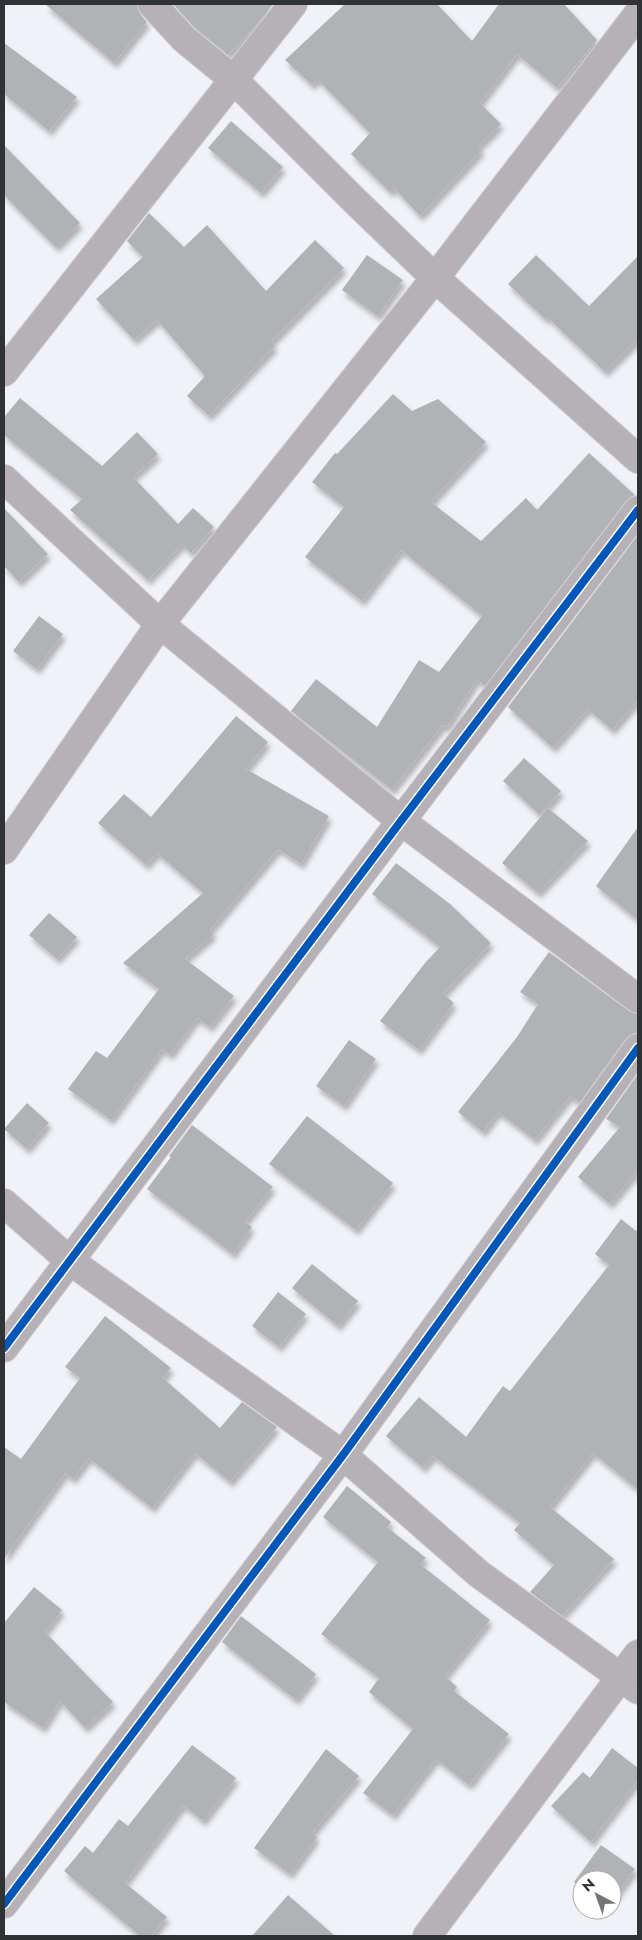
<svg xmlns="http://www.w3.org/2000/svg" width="642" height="1940" font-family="Jost,sans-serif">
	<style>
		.building { fill: #b1b2b6; filter: url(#shadow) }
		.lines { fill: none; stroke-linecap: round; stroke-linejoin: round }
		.minor-casing { stroke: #cfd0d3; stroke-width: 30 }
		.minor { stroke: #b6b1b5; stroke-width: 28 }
		.cycleway-casing { stroke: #fff; stroke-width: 11 }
		.cycleway { stroke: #0057b8; stroke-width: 8 }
	</style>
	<defs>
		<filter id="shadow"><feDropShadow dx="3" dy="5.5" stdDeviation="2.5" flood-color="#0004"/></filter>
	</defs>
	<rect width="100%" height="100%" fill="#f1f2f7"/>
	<g class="building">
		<path d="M 45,4 L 137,4 L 140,14 L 147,22 L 114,63 Z"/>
		<path d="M 173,4 L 273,4 L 259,22 L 228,55 L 195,28 Z"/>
		<path d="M 345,4 L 437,4 L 472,41 L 499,4 L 564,4 L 597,40 L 557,88 L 517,54 L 480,103 L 501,124 L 478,147 L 482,150 L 420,216 L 394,188 L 390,192 L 351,154 L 370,133 L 317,79 L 312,85 L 285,60 Z"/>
		<path d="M 4,43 L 77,97 L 49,131 L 4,94 Z"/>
		<path d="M 231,121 L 283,167 L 261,193 L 208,148 Z"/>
		<path d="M 4,145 L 80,223 L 56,247 L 4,195 Z"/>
		<path d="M 149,213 L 184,247 L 207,225 L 266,291 L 315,240 L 344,268 L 271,342 L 275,346 L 209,416 L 187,396 L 205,376 L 157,320 L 134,340 L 96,299 L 143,257 L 127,241 Z"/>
		<path d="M 367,255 L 403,280 L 378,316 L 342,290 Z"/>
		<path d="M 536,255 L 589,306 L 638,256 L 638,339 L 605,372 L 547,317 L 545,319 L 508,284 Z"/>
		<path d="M 393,394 L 412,411 L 438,399 L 486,442 L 431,502 L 481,541 L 526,498 L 537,510 L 589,453 L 635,495 L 626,501 L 485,686 L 477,679 L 447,727 L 443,725 L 392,790 L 291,711 L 316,679 L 377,727 L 419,660 L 439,672 L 482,616 L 401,550 L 362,601 L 305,557 L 344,507 L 312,482 L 335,453 L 337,454 Z"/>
		<path d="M 20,398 L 102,466 L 137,432 L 158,454 L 133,477 L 178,524 L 193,508 L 214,527 L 191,553 L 182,544 L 148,580 L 70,510 L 82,499 L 4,435 L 4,417 Z"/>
		<path d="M 4,508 L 48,554 L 19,582 L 4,566 Z"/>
		<path d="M 638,535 L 638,700 L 612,730 L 588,709 L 553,748 L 508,707 Z"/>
		<path d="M 39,616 L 63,634 L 37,669 L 13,651 Z"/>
		<path d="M 236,716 L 268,742 L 246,769 L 329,816 L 301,864 L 278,849 L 210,930 L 214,934 L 185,959 L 234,996 L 210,1027 L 197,1018 L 170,1055 L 162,1049 L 111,1120 L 68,1089 L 96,1051 L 107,1058 L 159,989 L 123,963 L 203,893 L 157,853 L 146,865 L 98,823 L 124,794 L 151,817 Z"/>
		<path d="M 524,758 L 561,791 L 540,815 L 503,781 Z"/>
		<path d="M 548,808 L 588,841 L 538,893 L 502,863 Z"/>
		<path d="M 638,827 L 638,920 L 596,886 Z"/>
		<path d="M 396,863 L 450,904 L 491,943 L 443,994 L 454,1003 L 419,1050 L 380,1021 L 425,963 L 440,947 L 372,894 Z"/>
		<path d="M 49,913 L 77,937 L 57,959 L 29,935 Z"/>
		<path d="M 549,952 L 629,1011 L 638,1014 L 638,1033 L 631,1034 L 625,1039 L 580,1102 L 570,1096 L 535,1140 L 498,1112 L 483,1132 L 458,1112 L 517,1037 L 538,1004 L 520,992 Z"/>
		<path d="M 349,1040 L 376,1059 L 344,1106 L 316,1086 Z"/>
		<path d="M 638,1074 L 638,1170 L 610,1204 L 578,1177 L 620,1127 L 606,1119 Z"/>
		<path d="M 27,1103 L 49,1123 L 27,1149 L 4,1129 Z"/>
		<path d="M 307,1116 L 393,1183 L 356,1230 L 269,1164 Z"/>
		<path d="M 192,1125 L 273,1187 L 245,1222 L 252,1227 L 233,1254 L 147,1189 L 171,1157 L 169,1156 Z"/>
		<path d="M 621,1219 L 636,1231 L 638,1228 L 638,1490 L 593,1453 L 550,1507 L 614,1559 L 562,1616 L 530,1592 L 554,1565 L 514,1530 L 520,1523 L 433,1456 L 423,1468 L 386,1436 L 419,1397 L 466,1437 L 503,1386 L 510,1391 L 609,1265 L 595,1254 Z"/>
		<path d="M 312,1264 L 358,1301 L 338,1326 L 292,1288 Z"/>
		<path d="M 278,1292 L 306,1314 L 279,1347 L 252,1326 Z"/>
		<path d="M 105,1316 L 171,1368 L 163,1378 L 220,1428 L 242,1402 L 277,1427 L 230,1482 L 195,1453 L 152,1508 L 89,1458 L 73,1479 L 65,1473 L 4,1559 L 4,1447 L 21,1459 L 80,1378 L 65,1367 Z"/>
		<path d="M 347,1486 L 391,1522 L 387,1527 L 426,1558 L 420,1564 L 490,1620 L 445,1676 L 457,1687 L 454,1691 L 509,1734 L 469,1785 L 436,1759 L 393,1815 L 363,1793 L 413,1729 L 369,1692 L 379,1678 L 321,1634 L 378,1562 L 323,1517 Z"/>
		<path d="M 34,1587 L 62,1610 L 45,1632 L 113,1702 L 85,1728 L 60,1701 L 43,1728 L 4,1702 L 4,1623 Z"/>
		<path d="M 241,1616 L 316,1674 L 296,1700 L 222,1642 Z"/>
		<path d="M 192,1745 L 236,1778 L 203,1821 L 183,1805 L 125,1883 L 167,1917 L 151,1936 L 140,1936 L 64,1871 L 85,1846 L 93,1853 L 119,1819 L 128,1826 Z"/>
		<path d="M 612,1748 L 638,1768 L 638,1780 L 591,1842 L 551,1806 L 583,1772 L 590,1778 Z"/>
		<path d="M 326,1749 L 359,1776 L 312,1833 L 317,1837 L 290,1874 L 254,1848 Z"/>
		<path d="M 601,1845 L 635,1869 L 612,1900 L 612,1880 L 582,1880 L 582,1888 L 574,1882 Z"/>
		<path d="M 288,1895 L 335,1936 L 252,1936 Z"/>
	</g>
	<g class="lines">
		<g class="minor-casing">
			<g id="minor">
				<path d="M 152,4 L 184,39 L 234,80 L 355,201 L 435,278 L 638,459"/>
				<path d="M 4,372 L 293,4"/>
				<path d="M 4,479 L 160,624 L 401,821 L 638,999"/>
				<path d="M 4,850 L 160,624 L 435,278 L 638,14"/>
				<path d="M 4,1203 L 70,1261 L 343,1455 L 479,1574 L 638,1690"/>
				<path d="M 4,1348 L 401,821 L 638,510"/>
				<path d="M 4,1904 L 343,1455 L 638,1048"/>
				<path d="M 427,1936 L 638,1654"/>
			</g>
		</g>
		<use href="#minor" class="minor"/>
		<g class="cycleway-casing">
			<g id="cycleway">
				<path d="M 4,1348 L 401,821 L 638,510"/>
				<path d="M 4,1904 L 343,1455 L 638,1048"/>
			</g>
		</g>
		<use href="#cycleway" class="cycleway"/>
	</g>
	<rect width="642" height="1940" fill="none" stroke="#313235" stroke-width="10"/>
	<g transform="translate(597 1895) rotate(319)"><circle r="24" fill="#ffffff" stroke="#adadae"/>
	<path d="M0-4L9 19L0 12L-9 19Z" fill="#747579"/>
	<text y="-8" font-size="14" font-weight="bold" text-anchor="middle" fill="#313235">N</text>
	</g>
</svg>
